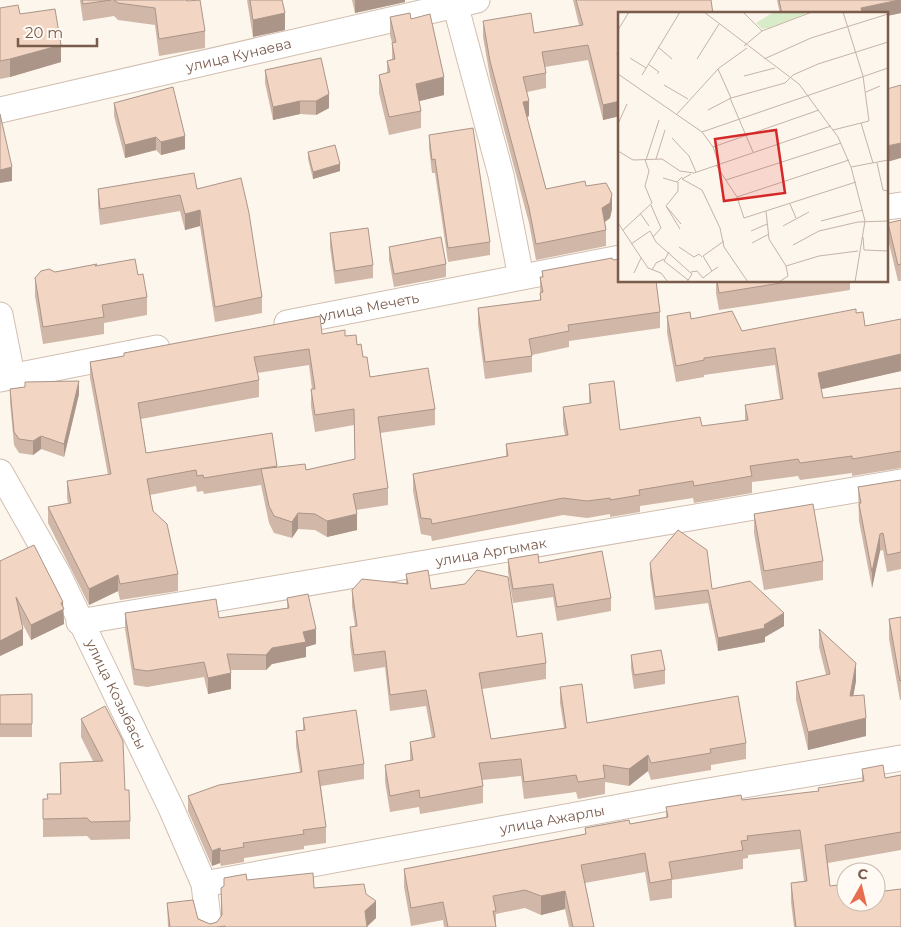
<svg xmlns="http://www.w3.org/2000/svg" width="901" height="927" font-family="Montserrat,sans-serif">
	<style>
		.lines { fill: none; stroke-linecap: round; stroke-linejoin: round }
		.street-casing { stroke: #d1beb0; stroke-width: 27 }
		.street { stroke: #fff; stroke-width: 25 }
		.wall { fill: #d1b7a8; fill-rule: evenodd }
		.shaded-wall { fill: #aa9588 }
		.building { fill: #f3d5c3; stroke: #aa9588 }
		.labels { text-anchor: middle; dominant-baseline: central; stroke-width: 5; stroke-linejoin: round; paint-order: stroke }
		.street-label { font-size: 14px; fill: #7a5c4d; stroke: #fffaf3 }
		.inset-road { fill: none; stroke: #c5b3a7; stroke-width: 1 }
		.view { fill: #d62828; fill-opacity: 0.15; stroke: #d62828; stroke-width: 2.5 }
		.inset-edge { fill: none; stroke: #7a5c4d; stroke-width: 2.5 }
	</style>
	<rect width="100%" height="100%" fill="#fdf6ec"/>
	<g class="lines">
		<g class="street-casing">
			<g id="street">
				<path d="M 454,0 L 501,175 L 521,277"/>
				<path id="s1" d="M 0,110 L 477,0"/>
				<path d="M 887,207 L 901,205"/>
				<path d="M 0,315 L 12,375"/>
				<path id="s2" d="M 287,323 L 620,258"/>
				<path d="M 0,379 L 157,348"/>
				<path id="s3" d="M 0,472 L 58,574 L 171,808 L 204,884 L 209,927"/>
				<path id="s4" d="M 79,622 L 901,482"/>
				<path id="s5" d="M 204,884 L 679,796 L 901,758"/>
			</g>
		</g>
		<use href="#street" class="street"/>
	</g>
	<g class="wall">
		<path d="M 80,0 L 187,0 L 205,31 L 205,48 L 159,56 L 155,25 L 118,20 L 114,16 L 83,21 Z"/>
		<path d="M 247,0 L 282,0 L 285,30 L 253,37 Z"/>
		<path d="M 352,0 L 405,0 L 405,2 L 355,13 Z"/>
		<path d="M 573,0 L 711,0 L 620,14 L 620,116 L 603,120 L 588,60 L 545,67 L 546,73 L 546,88 L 527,92 L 529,116 L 527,117 L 546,189 L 586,186 L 612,209 L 610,218 L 605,222 L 606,230 L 606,246 L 536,260 L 529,223 L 490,77 L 483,37 L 483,21 L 534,33 L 579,25 Z"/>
		<path d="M 777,0 L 901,0 L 901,13 L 887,16 L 887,14 L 780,14 Z"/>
		<path d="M 0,8 L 20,14 L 61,62 L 10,77 L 0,79 Z"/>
		<path d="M 390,17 L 411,19 L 444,95 L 419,101 L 421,111 L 421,128 L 389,135 L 379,93 L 379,75 L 387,73 L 387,61 L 392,59 L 392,43 L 390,35 Z"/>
		<path d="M 265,70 L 329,108 L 316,115 L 300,114 L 273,120 L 265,83 Z"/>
		<path d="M 114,103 L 185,149 L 161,155 L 156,150 L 125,158 L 114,116 Z"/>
		<path d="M 429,135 L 490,242 L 490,255 L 448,262 L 435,173 L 432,173 L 429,148 Z"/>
		<path d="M 308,152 L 340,171 L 313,179 L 308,159 Z"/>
		<path d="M 98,189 L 197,189 L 262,297 L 262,313 L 215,322 L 200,226 L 185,230 L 180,211 L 100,225 L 98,205 Z"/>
		<path d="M 901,220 L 901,281 L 898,281 L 888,239 L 888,223 Z"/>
		<path d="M 330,233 L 373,265 L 373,278 L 335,284 L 330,247 Z"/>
		<path d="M 389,247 L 446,264 L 446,277 L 394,287 L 389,260 Z"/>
		<path d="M 613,260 L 660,312 L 660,328 L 569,341 L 569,347 L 532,355 L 532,372 L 485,379 L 478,325 L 478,308 L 540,300 L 540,277 L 542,277 L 542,271 Z"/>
		<path d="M 97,266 L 138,275 L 147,297 L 147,315 L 104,323 L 104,334 L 43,344 L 35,296 L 35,278 L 55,272 Z"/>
		<path d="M 716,281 L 850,281 L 850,290 L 719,310 L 716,293 Z"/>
		<path d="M 856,313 L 865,326 L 901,319 L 901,371 L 821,389 L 823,398 L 901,388 L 901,468 L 852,476 L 852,473 L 800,480 L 798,476 L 752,482 L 752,493 L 694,503 L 693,498 L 640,506 L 640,512 L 610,517 L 610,514 L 587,518 L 563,515 L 432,541 L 431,536 L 421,534 L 413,491 L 413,474 L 506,456 L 506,444 L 565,435 L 563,424 L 563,407 L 589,404 L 589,384 L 620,430 L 702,426 L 745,421 L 745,405 L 780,399 L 775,365 L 704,375 L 704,377 L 676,382 L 667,333 L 667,316 L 691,319 L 742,331 Z"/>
		<path d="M 322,334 L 345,336 L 357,345 L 363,357 L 370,377 L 435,409 L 435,425 L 380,433 L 388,488 L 388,505 L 356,510 L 357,530 L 327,537 L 315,530 L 298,529 L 292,538 L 274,533 L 269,523 L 261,485 L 204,494 L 203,491 L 197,492 L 196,486 L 150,495 L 153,511 L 178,574 L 178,591 L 120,600 L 118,591 L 89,605 L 48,523 L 48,507 L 68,503 L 67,498 L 67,481 L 108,475 L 90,378 L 90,362 L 124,356 L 124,353 ZM 309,365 L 312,389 L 311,389 L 311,406 L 315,432 L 354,425 L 355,459 L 306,470 L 277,467 L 272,433 L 146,453 L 141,419 L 259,397 L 259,380 L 257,373 Z"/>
		<path d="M 10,389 L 79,394 L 64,457 L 41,449 L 33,455 L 19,453 L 14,445 L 10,402 Z"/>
		<path d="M 901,480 L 901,569 L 887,572 L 883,550 L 880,551 L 872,588 L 859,521 L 858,487 Z"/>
		<path d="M 754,514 L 823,561 L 823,580 L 764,590 L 754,533 Z"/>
		<path d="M 508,559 L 539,563 L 611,598 L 611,611 L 557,621 L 553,597 L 513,603 L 508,572 Z"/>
		<path d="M 0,561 L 63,608 L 64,624 L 31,640 L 21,621 L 23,645 L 0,656 Z"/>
		<path d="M 650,563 L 712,589 L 784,626 L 765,637 L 765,642 L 718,651 L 708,603 L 655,610 L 650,576 Z"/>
		<path d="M 406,574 L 517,637 L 546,663 L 546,679 L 482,689 L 491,739 L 564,728 L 560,703 L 560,687 L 587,723 L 746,743 L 746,759 L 711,765 L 711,770 L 651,780 L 648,771 L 629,786 L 605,782 L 605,794 L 578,799 L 576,792 L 524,799 L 521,776 L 482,780 L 483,786 L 483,803 L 420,814 L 419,807 L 390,812 L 385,782 L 385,765 L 410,760 L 410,742 L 432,738 L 426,706 L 390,711 L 385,667 L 354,672 L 350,644 L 350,627 L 355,626 L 352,606 L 352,590 L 406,583 Z"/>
		<path d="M 287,598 L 316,644 L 306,647 L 306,657 L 272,664 L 266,670 L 231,670 L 231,689 L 208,694 L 204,677 L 147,687 L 134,685 L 125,629 L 125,613 L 219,618 L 287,608 Z"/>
		<path d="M 901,617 L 901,700 L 900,700 L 889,639 L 889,619 Z"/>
		<path d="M 819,629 L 856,681 L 853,696 L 866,736 L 808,750 L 796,700 L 796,682 L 826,675 L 819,647 Z"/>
		<path d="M 631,655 L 665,670 L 665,684 L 634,689 L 631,668 Z"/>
		<path d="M 32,694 L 32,737 L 0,737 L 0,695 Z"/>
		<path d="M 303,718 L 364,764 L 364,779 L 321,786 L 326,827 L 326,843 L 304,846 L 304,849 L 244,858 L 244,862 L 221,866 L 220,863 L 212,866 L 188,811 L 188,796 L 300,772 L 296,746 L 296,731 L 303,730 Z"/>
		<path d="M 81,719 L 125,790 L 130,821 L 130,839 L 91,840 L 87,836 L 43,837 L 43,799 L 47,799 L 60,794 L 60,763 L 93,761 L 81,737 Z"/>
		<path d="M 862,769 L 885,778 L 901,775 L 901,850 L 828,863 L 830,886 L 846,902 L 901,927 L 794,927 L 791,902 L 791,883 L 804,881 L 800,849 L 748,855 L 748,858 L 743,859 L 743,869 L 672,880 L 672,898 L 650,901 L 645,872 L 585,883 L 594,927 L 569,927 L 565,909 L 541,915 L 525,908 L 496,914 L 496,927 L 444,927 L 443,920 L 411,926 L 404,887 L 404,869 L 585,834 L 585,828 L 630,824 L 666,817 L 666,807 L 742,800 L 818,791 L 862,782 Z"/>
		<path d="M 224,878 L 366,894 L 376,918 L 367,927 L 168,927 L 167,903 L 210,924 L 217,922 L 221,916 L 221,888 L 224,886 Z"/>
	</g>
	<g class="shaded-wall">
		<path d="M 355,0 L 405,0 L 405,2 L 355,13 Z"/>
		<path d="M 899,0 L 901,0 L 901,13 L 887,16 L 887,14 L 855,14 L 861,8 Z"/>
		<path d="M 285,13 L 285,30 L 253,37 L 253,20 Z"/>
		<path d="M 61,45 L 61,62 L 10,77 L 10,59 Z"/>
		<path d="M 444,77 L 444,95 L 416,102 L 416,84 Z"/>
		<path d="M 329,94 L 329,108 L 316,115 L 316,101 Z"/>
		<path d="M 300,101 L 300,114 L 273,120 L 273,107 Z"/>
		<path d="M 529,101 L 529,116 L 523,118 L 523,102 Z"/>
		<path d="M 620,101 L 620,116 L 603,120 L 603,105 Z"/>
		<path d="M 185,136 L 185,149 L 161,155 L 161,142 Z"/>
		<path d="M 156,137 L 156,150 L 125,158 L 125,145 Z"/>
		<path d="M 901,143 L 901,158 L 887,162 L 887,146 Z"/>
		<path d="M 340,164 L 340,171 L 313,179 L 313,172 Z"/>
		<path d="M 12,167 L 12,181 L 0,183 L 0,170 Z"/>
		<path d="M 612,194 L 612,209 L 610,218 L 602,224 L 602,208 Z"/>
		<path d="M 200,210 L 200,226 L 185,230 L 185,214 Z"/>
		<path d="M 901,354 L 901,371 L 818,390 L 818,373 Z"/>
		<path d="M 79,381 L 79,394 L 64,457 L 64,444 Z"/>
		<path d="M 41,436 L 41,449 L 33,455 L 33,441 Z"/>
		<path d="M 298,513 L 298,529 L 292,538 L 292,522 Z"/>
		<path d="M 357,514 L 357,530 L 327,537 L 327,521 Z"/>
		<path d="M 880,534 L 880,551 L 872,588 L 872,572 Z"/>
		<path d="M 118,575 L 118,591 L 89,605 L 89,589 Z"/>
		<path d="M 63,602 L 64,624 L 31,640 L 31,625 Z"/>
		<path d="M 784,613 L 784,626 L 765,637 L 765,642 L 718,651 L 718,638 L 764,625 Z"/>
		<path d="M 23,629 L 23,645 L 0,656 L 0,641 Z"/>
		<path d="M 316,629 L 316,644 L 306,647 L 306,657 L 272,664 L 266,670 L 266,655 L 272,648 L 303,632 Z"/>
		<path d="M 856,663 L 856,681 L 850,714 L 850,696 Z"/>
		<path d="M 231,673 L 231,689 L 208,694 L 208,678 Z"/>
		<path d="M 866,718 L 866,736 L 808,750 L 808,732 Z"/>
		<path d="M 648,755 L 648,771 L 629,786 L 629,769 Z"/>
		<path d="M 220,848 L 220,863 L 212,866 L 212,851 Z"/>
		<path d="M 565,891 L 565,909 L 541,915 L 541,896 Z"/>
		<path d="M 376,901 L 376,918 L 366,927 L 365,911 Z"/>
	</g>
	<g class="building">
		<path d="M 82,0 L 111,0 L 83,4 Z"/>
		<path d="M 114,0 L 187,0 L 187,1 L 200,0 L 205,31 L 159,39 L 155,8 L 118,3 Z"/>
		<path d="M 250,0 L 282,0 L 285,13 L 253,20 Z"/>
		<path d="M 576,0 L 711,0 L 713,14 L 620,14 L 620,52 L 617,53 L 620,66 L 620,101 L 603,105 L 588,45 L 542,52 L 546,73 L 523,77 L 529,101 L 523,102 L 546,189 L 585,181 L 586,186 L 606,183 L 612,194 L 610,203 L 602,208 L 606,230 L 536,244 L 529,208 L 490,61 L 483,21 L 531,13 L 534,33 L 583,25 Z"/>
		<path d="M 779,0 L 899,0 L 861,8 L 862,12 L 855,14 L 782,14 Z"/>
		<path d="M 18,5 L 20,14 L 55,9 L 61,45 L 10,59 L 0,61 L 0,8 Z"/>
		<path d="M 410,13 L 411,19 L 430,14 L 444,77 L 416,84 L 421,111 L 389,117 L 379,75 L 390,72 L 387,61 L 395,59 L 392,43 L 396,42 L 390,17 Z"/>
		<path d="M 321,58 L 329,94 L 316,101 L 300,101 L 273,107 L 265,70 Z"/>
		<path d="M 901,85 L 901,143 L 887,146 L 887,89 Z"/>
		<path d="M 173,87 L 185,136 L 161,142 L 156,137 L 125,145 L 114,103 Z"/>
		<path d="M 0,114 L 12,167 L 0,170 Z"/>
		<path d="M 473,128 L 490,242 L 448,248 L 435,159 L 432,160 L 429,135 Z"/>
		<path d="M 335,145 L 340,164 L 313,172 L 308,152 Z"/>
		<path d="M 194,173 L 197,189 L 241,178 L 249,213 L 262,297 L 215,307 L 200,210 L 185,214 L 180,195 L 100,209 L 98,189 Z"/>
		<path d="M 901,220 L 901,264 L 898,265 L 888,223 Z"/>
		<path d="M 368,228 L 373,265 L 335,271 L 330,233 Z"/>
		<path d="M 441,237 L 446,264 L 394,274 L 389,247 Z"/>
		<path d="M 612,258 L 613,260 L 620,259 L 620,281 L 656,281 L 660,312 L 568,325 L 569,331 L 529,339 L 532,356 L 485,362 L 478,308 L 541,300 L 540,293 L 543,292 L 540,277 L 543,277 L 542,271 Z"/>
		<path d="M 135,259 L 138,275 L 143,274 L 147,297 L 102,305 L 104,317 L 43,327 L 35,278 L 41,271 L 49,269 L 55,272 L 97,264 L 95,266 Z"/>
		<path d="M 717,281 L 793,281 L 719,293 Z"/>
		<path d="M 856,309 L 856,313 L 863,312 L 865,326 L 901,319 L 901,354 L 818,373 L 823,398 L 901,388 L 901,451 L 852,459 L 852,456 L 800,463 L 798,459 L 750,466 L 752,476 L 694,486 L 693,481 L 639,490 L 640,495 L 610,500 L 610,498 L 587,501 L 563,498 L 432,524 L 431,519 L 421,518 L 413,474 L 508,456 L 506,444 L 568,435 L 563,407 L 591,403 L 589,384 L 614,381 L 620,430 L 700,417 L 702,426 L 748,420 L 745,405 L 783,399 L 775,348 L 704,358 L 704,360 L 676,366 L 667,316 L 690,312 L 691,319 L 732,311 L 742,331 Z"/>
		<path d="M 320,316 L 322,334 L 345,330 L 345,336 L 356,335 L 357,345 L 361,344 L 363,357 L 367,357 L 370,377 L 428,368 L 435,409 L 378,417 L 388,488 L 353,494 L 357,514 L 327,521 L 315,514 L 298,513 L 292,522 L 274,516 L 269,506 L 261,469 L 305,464 L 306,470 L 355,459 L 354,409 L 315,415 L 311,389 L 315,389 L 309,349 L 254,357 L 259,380 L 138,403 L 146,453 L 272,433 L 277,466 L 204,478 L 203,475 L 197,476 L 196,470 L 147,479 L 153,511 L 167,524 L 178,574 L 120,584 L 118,575 L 89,589 L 48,507 L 71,503 L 67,481 L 111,474 L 90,362 L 124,356 L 124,353 Z"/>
		<path d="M 79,381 L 64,444 L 41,436 L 33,441 L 19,439 L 14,432 L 10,389 L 25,387 L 25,382 Z"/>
		<path d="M 901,480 L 901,552 L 887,555 L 883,533 L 880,534 L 872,572 L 859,504 L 861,503 L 858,487 Z"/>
		<path d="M 813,504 L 823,561 L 764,571 L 754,514 Z"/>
		<path d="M 678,530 L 707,550 L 712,589 L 750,581 L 784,613 L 764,625 L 765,628 L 718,638 L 708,590 L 655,597 L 650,563 Z"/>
		<path d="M 34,545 L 63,602 L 61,603 L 64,609 L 31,625 L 16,597 L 23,629 L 0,641 L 0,561 Z"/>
		<path d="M 602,551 L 611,598 L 557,607 L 553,584 L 513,589 L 508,559 L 538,554 L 539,563 Z"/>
		<path d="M 428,570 L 431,589 L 465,584 L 477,570 L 508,577 L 517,637 L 542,633 L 546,663 L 479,673 L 491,739 L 566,728 L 560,687 L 582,684 L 587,723 L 738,696 L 746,743 L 710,749 L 711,753 L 651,763 L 648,755 L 629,769 L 603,765 L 605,778 L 578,782 L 576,775 L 524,782 L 521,759 L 479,763 L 483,786 L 420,798 L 419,790 L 390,796 L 385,765 L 413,760 L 410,742 L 435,737 L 426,690 L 390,695 L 385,651 L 354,655 L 350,627 L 357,626 L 352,590 L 362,579 L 408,584 L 406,574 Z"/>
		<path d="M 308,594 L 316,629 L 303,632 L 306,642 L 272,648 L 266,655 L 227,654 L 231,673 L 208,678 L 204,662 L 147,671 L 134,669 L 125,613 L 216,599 L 219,618 L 289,608 L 287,598 Z"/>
		<path d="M 901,617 L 901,680 L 900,681 L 889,619 Z"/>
		<path d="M 819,629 L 856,663 L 850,696 L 864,695 L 866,718 L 808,732 L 796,682 L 830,674 Z"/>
		<path d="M 661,650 L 665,670 L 634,675 L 631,655 Z"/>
		<path d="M 32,694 L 32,724 L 0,724 L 0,695 Z"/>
		<path d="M 105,706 L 123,741 L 125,790 L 129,790 L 130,821 L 91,822 L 87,818 L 43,819 L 43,799 L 48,799 L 47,794 L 61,794 L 60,763 L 103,761 L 81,719 Z"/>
		<path d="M 356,710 L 364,764 L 318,771 L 326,827 L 303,830 L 304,834 L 243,843 L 244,847 L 221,851 L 220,848 L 212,851 L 188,796 L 219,785 L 302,772 L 296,731 L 305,730 L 303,718 Z"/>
		<path d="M 883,765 L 885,778 L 901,775 L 901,832 L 825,845 L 830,886 L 846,884 L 846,902 L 876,902 L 876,892 L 901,889 L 901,927 L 796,927 L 791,883 L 807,881 L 800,830 L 747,836 L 748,840 L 741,841 L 743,850 L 669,862 L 672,879 L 650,883 L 645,853 L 581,865 L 594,927 L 573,927 L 565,891 L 541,896 L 525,890 L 493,896 L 496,911 L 493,911 L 496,927 L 448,927 L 443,902 L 411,908 L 404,869 L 586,834 L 585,828 L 629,820 L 630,824 L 668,817 L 666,807 L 741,795 L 742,800 L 819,791 L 818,788 L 864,781 L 862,769 Z"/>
		<path d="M 313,873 L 314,888 L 364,884 L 366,894 L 376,901 L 365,911 L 367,927 L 225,927 L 225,926 L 216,927 L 170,927 L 167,903 L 193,900 L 198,919 L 210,924 L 217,922 L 222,915 L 221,888 L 224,886 L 224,878 L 246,874 L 247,880 Z"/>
	</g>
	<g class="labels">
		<g class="street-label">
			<text stroke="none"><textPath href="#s1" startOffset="245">улица Кунаева</textPath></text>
			<text stroke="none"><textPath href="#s2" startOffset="84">улица Мечеть</textPath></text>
			<text stroke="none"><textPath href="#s4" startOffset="418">улица Аргымак</textPath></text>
			<text stroke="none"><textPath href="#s3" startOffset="251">улица Козыбасы</textPath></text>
			<text stroke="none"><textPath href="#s5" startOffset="354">улица Ажарлы</textPath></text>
		</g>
	</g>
	<g transform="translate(618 12)">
		<rect width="270" height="270" fill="#fdf6ec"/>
		<path d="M 156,0 L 183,0 L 187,2 L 151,16 L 144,17 L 138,11 Z" fill="#d8ecc9"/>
		<path class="inset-road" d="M 86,0 L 181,72 L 220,125 L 233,155 L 247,209 L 237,270M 125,0 L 144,19M 0,18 L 11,0M 126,34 L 144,19 L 194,0M 40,35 L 54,47M 12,46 L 28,56M 79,47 L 101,12M 146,47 L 193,26 L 270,2M 30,52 L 41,60 L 39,62M 100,57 L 113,86M 0,62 L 84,120 L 95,135 L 201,98M 24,63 L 62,0M 126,64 L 157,56M 46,73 L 70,87M 248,80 L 262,74M 112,86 L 135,140M 90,98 L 113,86 L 167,71 L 175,63 L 200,52 L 270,30M 59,102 L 101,56 L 129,36M 243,111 L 255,151M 0,112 L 9,92M 215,118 L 251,109 L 245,64 L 225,0M 84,120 L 270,56M 54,126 L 71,144 L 78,160M 95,135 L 101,152M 0,139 L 15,148 L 44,147 L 62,159 L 76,161 L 213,114M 38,147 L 47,118M 28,148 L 41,108M 259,151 L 265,178 L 270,179M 98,153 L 119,185 L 126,206 L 238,170M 233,155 L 270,148M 73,162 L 64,167 L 84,178 L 102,216 L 106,235 L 130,270M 45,166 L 59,170 L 64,165M 108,168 L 223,131M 60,170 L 60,179 L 48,194 L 62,217M 119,185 L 231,148M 172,192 L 178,206M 33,193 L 43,216 L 35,225M 49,195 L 63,212M 148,199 L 151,227 L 168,254 L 201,244 L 240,239M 22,201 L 31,214M 203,209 L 245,198M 0,211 L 30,256 L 43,261 L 50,270M 165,214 L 191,200M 5,218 L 34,191 L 27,174 L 31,159 L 27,148M 133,219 L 149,212M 245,225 L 246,238 L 270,239M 134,231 L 151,222M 13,232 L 32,219 L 38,230 L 74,262 L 69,270M 175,233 L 201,219 L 240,210 L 270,209M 61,235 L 76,245 L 81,242 L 84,245M 51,240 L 46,249 L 70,268M 100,255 L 94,259 L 85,244 L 106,229M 34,258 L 38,251 L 46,247M 73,260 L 79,259 L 85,266 L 94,259M 16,261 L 23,246M 161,270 L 170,264 L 168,254"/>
		<path class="view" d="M 158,118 L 167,181 L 106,189 L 97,127 Z"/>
		<rect width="270" height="270" class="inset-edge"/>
	</g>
	<g transform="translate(861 887) rotate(8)"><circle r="24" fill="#fffaf3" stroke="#cabbb1"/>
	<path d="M0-4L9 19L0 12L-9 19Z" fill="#e76f51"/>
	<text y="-8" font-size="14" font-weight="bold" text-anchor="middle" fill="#7a5c4d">С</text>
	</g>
	<path d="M18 38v8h79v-8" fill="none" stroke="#7a5c4d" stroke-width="2.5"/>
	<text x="25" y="38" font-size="15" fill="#7a5c4d" stroke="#fffaf3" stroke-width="4" paint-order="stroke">20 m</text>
</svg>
